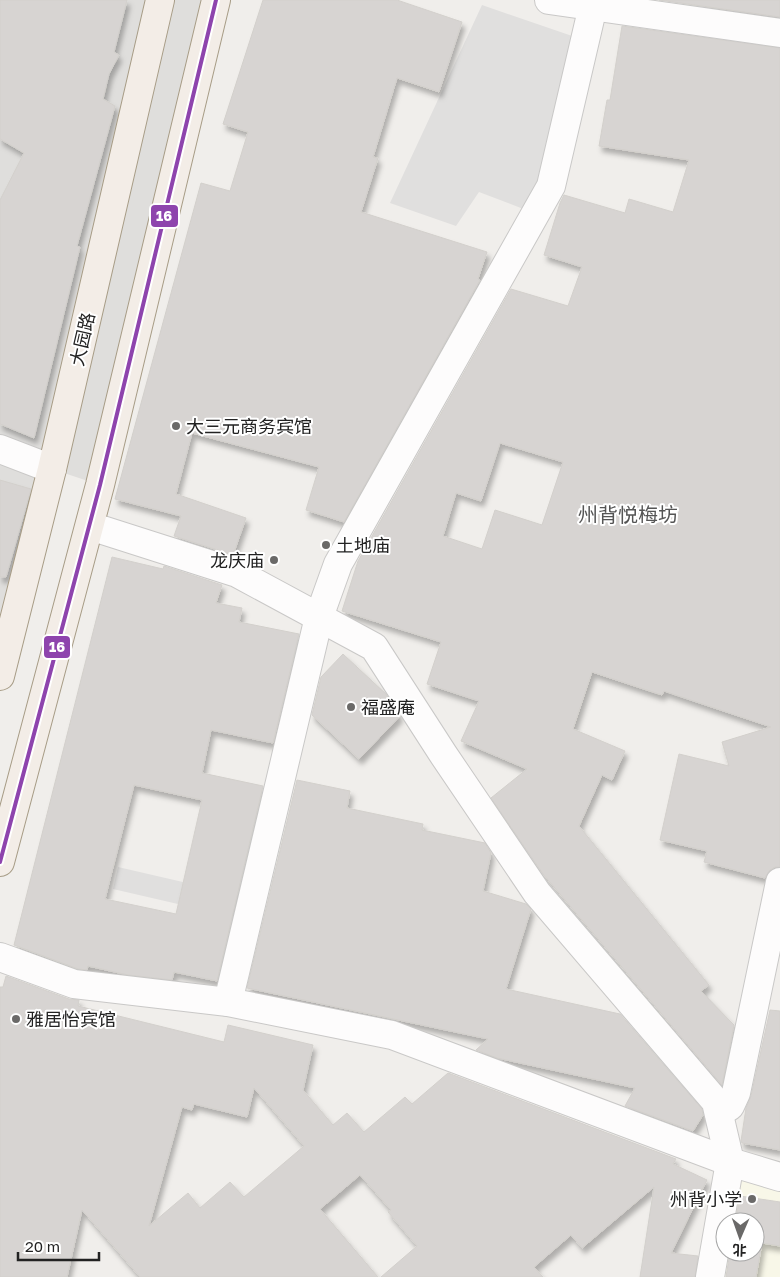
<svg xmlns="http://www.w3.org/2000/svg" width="780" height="1277" font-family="'Golos Text','Noto Sans SC',sans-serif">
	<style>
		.residential { fill: #dfdedc }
		.education { fill: #f8f7e8; fill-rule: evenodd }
		.parking { fill: #e0dfde }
		.building { fill: #d7d4d2; stroke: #d3d0cc; fill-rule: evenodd; filter: url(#shadow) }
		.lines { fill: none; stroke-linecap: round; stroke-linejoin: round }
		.minor-casing { stroke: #c9c8c7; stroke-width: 30 }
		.major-casing { stroke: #a79c86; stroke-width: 30 }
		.minor { stroke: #fdfcfc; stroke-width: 28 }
		.major { stroke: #f3ede7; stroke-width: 28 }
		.bus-1-casing { stroke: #fff; stroke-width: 8 }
		.bus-1 { stroke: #8e44ad; stroke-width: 4 }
		.poi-dot { fill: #6a6968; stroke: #fff; stroke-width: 2 }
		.labels { text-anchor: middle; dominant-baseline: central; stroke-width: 4; stroke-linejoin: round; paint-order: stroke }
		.street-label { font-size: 18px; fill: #222; stroke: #fff }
		.poi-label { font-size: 18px; fill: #222; stroke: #fff; text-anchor: start }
		.quarter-label { font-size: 20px; fill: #555; stroke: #fff }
		.line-badge { stroke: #fff; stroke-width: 2 }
		.badge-label { font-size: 14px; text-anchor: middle; font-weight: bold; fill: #fff }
	</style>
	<defs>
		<filter id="shadow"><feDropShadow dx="3" dy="5.5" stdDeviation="2.5" flood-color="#0004"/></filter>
	</defs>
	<rect width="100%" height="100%" fill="#f0eeeb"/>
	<path class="residential" d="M 0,0 L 216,0 L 100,485 L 52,469 L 0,676 Z"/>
	<path class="education" d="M 730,1162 L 780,1177 L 780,1277 L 710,1277 ZM 725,1222 L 755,1222 L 755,1252 L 725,1252 Z"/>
	<g class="parking">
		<path d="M 482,5 L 578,38 L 543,182 L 526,210 L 479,192 L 456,226 L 390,203 Z"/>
		<path d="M 118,867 L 239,895 L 234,917 L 113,889 Z"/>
	</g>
	<g class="building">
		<path d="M 0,0 L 127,0 L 114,52 L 119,55 L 109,74 L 103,99 L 115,106 L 77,246 L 80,247 L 34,438 L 0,424 L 0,200 L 24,153 L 0,139 Z"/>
		<path d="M 263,0 L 397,0 L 462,22 L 439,92 L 397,78 L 373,157 L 378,158 L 361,212 L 487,252 L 478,279 L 480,280 L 344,522 L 306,510 L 319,467 L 192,433 L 176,494 L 246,518 L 233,555 L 174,536 L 181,516 L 115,499 L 201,183 L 230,191 L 248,132 L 223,124 Z"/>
		<path d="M 659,0 L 780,0 L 780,17 Z"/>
		<path d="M 622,26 L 780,48 L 780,867 L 775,867 L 769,871 L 765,878 L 704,862 L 707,851 L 660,840 L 679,754 L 729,766 L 722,742 L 771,727 L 664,691 L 662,695 L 592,672 L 573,729 L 625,751 L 612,780 L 602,775 L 579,826 L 709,985 L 701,991 L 734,1025 L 722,1085 L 543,874 L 491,798 L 527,769 L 461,741 L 479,701 L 427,684 L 441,642 L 342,611 L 358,561 L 511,289 L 568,306 L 582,267 L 544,255 L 560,203 L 564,195 L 625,213 L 629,199 L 673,212 L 689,160 L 599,146 L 607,100 L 610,100 ZM 500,443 L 563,462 L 542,525 L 495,510 L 482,549 L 443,536 L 456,493 L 481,501 Z"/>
		<path d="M 0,480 L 31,489 L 6,577 L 0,577 Z"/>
		<path d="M 112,557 L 163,569 L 164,566 L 222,585 L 216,603 L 242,608 L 239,622 L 299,634 L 273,743 L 211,730 L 202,773 L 263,786 L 217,981 L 174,972 L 172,980 L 128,975 L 88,966 L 87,970 L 78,969 L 14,945 ZM 134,785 L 202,800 L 176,914 L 105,899 Z"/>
		<path d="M 343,654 L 386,694 L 400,716 L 359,759 L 312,715 L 321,677 Z"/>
		<path d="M 297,780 L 350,791 L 347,808 L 423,824 L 422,830 L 485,843 L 491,853 L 483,891 L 526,904 L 531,909 L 506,989 L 620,1014 L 702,1109 L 703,1115 L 693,1131 L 625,1106 L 635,1088 L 497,1058 L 476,1050 L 488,1039 L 247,988 Z"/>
		<path d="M 6,976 L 69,999 L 79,1000 L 78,1006 L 224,1042 L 228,1025 L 313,1045 L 303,1090 L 333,1125 L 347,1113 L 364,1132 L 405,1097 L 412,1104 L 448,1073 L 676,1159 L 673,1164 L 707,1180 L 671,1253 L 698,1256 L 695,1277 L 640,1277 L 654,1187 L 582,1248 L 571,1235 L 534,1267 L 543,1277 L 381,1277 L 417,1246 L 388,1212 L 391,1210 L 360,1175 L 320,1209 L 378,1277 L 140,1277 L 82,1210 L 67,1277 L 0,1277 L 0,987 L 3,987 ZM 254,1088 L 304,1146 L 244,1197 L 230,1182 L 200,1208 L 188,1193 L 149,1226 L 182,1107 L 192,1110 L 194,1104 L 247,1117 Z"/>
		<path d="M 770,1010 L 780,1011 L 780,1150 L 742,1143 L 741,1141 L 746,1108 L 751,1096 Z"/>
		<path d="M 740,1196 L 780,1202 L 780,1246 L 762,1243 L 756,1277 L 726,1277 L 730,1252 L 755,1252 L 755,1222 L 735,1222 Z"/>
	</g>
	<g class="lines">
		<g class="minor-casing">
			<g id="minor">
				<path d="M 549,0 L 780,33"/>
				<path d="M 0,449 L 52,469"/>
				<path d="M 90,526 L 237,573 L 374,647 L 443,754 L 537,893 L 716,1102 L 730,1162"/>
				<path d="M 0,957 L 74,984 L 228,1002 L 392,1035 L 730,1162"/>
				<path d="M 228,1002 L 319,617 L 338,564 L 551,186 L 593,6"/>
				<path d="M 719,1113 L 730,1106 L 736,1093 L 780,882"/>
				<path d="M 710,1277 L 730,1162 L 780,1177"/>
			</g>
		</g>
		<g class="major-casing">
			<g id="major">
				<path d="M 0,676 L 52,469 L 160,0"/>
				<path d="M 0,862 L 100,485 L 216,0"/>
			</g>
		</g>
		<use href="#minor" class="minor"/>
		<use href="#major" class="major"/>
		<g class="bus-1-casing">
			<path id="bus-1" d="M 0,862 L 100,485 L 216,0"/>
		</g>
		<use href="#bus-1" class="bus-1"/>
	</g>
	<g class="poi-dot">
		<circle cx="176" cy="426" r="5"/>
		<circle cx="326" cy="545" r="5"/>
		<circle cx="274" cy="560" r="5"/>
		<circle cx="351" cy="707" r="5"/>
		<circle cx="16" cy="1019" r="5"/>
		<circle cx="752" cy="1199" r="5"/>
	</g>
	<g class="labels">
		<g class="street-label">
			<text transform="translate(82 339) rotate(-77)">大园路</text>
		</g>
		<g class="poi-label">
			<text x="186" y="426">大三元商务宾馆</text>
			<text x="336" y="545">土地庙</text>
			<text x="264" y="560" text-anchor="end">龙庆庙</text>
			<text x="361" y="707">福盛庵</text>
			<text x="26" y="1019">雅居怡宾馆</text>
			<text x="742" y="1199" text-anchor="end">州背小学</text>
		</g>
		<g class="quarter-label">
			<text x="628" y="514">州背悦梅坊</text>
		</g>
	</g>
	<g class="line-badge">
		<rect x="150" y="204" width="29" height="24" rx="5" fill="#8e44ad"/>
		<rect x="43" y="635" width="28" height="24" rx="5" fill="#8e44ad"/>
	</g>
	<g class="badge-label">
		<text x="164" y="221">16</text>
		<text x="57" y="652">16</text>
	</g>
	<g transform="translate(740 1237) rotate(182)"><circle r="24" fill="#ffffff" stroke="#a7a7a7"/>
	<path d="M0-4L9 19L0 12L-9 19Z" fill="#6a6968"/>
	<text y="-8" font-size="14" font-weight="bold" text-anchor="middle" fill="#222222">北</text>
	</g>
	<path d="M18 1252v8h81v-8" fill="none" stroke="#222222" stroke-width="2.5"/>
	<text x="25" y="1252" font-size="15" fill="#222222" stroke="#ffffff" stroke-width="4" paint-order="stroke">20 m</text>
</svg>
